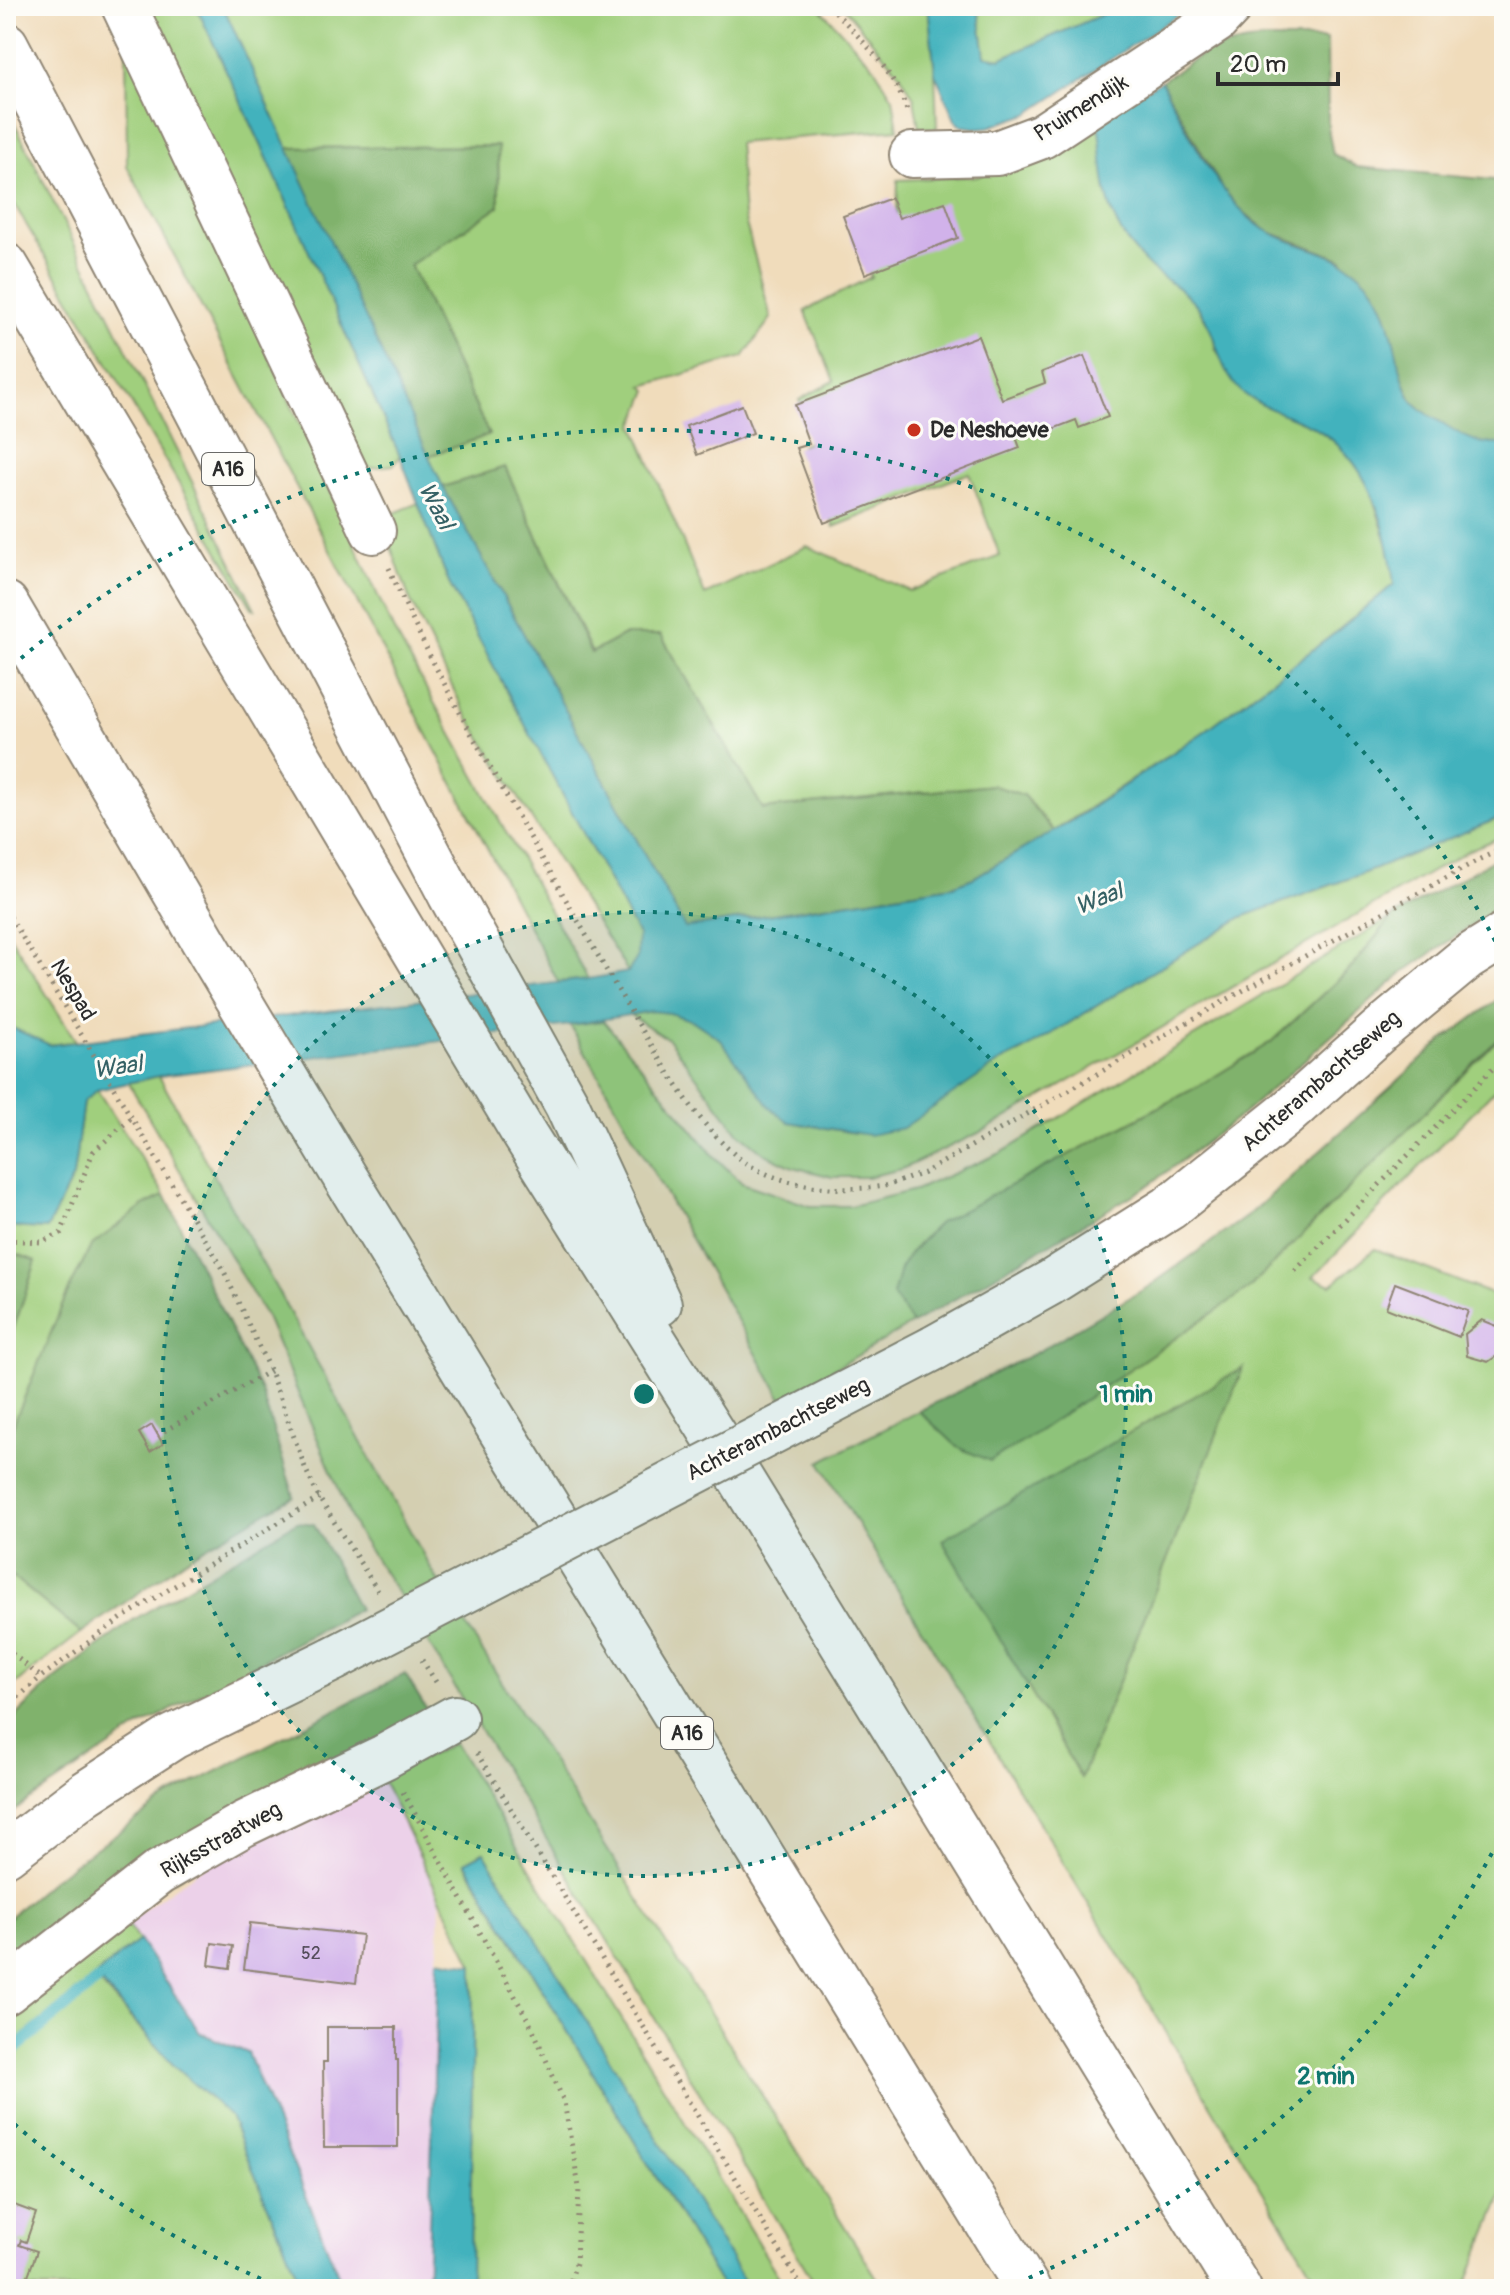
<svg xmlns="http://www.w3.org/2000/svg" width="1510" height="2295" font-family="Pangolin,sans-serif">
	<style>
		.built { fill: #ecd1e9 }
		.green { fill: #a0cf7d; stroke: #667d54; stroke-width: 2 }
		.forest { fill: #80b26c; stroke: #566e4c; stroke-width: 2 }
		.water { fill: #43b2bd; stroke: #376e74; stroke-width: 2 }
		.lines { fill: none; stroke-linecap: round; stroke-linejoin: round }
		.stream { stroke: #43b2bd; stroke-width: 12 }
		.building { fill: #d1b2ea }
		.street-casing { stroke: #8e8473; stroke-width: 48 }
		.secondary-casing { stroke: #8e8473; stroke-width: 48 }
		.highway-casing { stroke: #8e8473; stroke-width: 48 }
		.path { stroke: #8e8473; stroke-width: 5; stroke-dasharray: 2 6; stroke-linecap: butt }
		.street { stroke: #fff; stroke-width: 44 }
		.secondary { stroke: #fff; stroke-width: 44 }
		.highway { stroke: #fff; stroke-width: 44 }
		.secondary-bridge-casing { stroke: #8e8473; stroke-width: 48; stroke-linecap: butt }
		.secondary-bridge { stroke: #fff; stroke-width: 44 }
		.ring { fill: none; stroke: #0f766e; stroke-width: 4; stroke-dasharray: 4 8 }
		.poi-dot { fill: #c8321e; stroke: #fdfcf7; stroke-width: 3 }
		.labels { text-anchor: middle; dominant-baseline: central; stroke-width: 6; stroke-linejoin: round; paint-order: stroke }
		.number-label { font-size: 18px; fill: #544d5b }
		.shield { fill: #fdfcf7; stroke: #6a6a68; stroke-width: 2 }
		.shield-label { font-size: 20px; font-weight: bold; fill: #2b2b2b }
		.street-label { font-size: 22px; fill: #2b2b2b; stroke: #fdfcf7 }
		.poi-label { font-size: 22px; font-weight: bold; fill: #2b2b2b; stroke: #fdfcf7; text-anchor: start }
		.water-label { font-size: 24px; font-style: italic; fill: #356165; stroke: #fdfcf7 }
		.centre { fill: #0f766e; stroke: #fdfcf7; stroke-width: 4 }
		.ring-label { font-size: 24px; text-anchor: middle; font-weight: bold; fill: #0f766e; stroke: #fdfcf7; stroke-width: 6; stroke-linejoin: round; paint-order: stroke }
	</style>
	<rect width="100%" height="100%" fill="#fdfcf7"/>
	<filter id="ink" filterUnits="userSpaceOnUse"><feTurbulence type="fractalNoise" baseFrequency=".0125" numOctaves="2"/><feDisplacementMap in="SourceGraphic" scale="16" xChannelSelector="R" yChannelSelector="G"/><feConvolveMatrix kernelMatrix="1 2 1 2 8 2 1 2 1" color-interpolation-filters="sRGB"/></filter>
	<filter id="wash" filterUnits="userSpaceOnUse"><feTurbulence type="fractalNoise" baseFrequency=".006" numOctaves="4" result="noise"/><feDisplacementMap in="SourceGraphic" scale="32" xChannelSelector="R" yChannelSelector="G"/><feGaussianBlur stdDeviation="1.8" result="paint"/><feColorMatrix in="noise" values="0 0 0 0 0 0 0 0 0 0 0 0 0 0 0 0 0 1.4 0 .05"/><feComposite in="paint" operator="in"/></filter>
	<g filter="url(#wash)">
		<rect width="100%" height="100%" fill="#f0dcbb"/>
		<path class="built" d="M 382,1779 L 440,1901 L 427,2289 L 344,2289 L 248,2053 L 200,2033 L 126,1923 L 216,1858 Z"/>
		<g class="green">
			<path d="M 140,6 L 196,6 L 264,151 L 400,456 L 393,465 L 362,469 Z"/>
			<path d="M 223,6 L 818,6 L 874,67 L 893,98 L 898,129 L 738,143 L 744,216 L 771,318 L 743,357 L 643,386 L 648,390 L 634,425 L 705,595 L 807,546 L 910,591 L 1000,556 L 969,473 L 834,527 L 801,446 L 815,439 L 799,400 L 834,381 L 805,311 L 871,277 L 855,230 L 897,213 L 898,180 L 979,176 L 1098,117 L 1106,192 L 1131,247 L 1153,270 L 1177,285 L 1194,301 L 1213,332 L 1215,348 L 1241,391 L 1268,407 L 1316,428 L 1335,442 L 1353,460 L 1365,476 L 1376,508 L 1390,552 L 1394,584 L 1335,633 L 1205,731 L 1054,831 L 1023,795 L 992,785 L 763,809 L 661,635 L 624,635 L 592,653 L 505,467 L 443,487 L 428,456 L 489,435 L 410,265 L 499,206 L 498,146 L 287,148 Z"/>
			<path d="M 842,6 L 928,6 L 935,73 L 937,128 L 919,128 L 914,98 L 900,74 Z"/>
			<path d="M 978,6 L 1122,6 L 1000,59 L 985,57 Z"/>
			<path d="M 126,41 L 393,629 L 588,979 L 558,982 L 127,166 Z"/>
			<path d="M 6,106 L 255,609 L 252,608 L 6,190 Z"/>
			<path d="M 418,503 L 449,583 L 638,935 L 637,958 L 628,972 L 463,709 L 410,600 L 382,522 L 392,514 Z"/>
			<path d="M 1504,816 L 1504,836 L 1469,850 L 985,1130 L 902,1169 L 867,1177 L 833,1177 L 793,1167 L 765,1154 L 739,1133 L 668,1039 L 630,1015 L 652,1011 L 670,1013 L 693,1021 L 720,1039 L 771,1108 L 789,1122 L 854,1133 L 1023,1051 L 1242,917 L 1375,869 Z"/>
			<path d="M 1392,917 L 1351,968 L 1271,1042 L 1201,1085 L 939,1223 C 911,1248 903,1259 893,1295 L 912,1324 L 782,1399 L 570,1025 L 604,1021 L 713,1155 L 742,1183 L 810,1206 L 851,1206 L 915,1190 L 1001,1153 Z"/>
			<path d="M 6,930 L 76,1041 L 49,1045 L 6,1025 Z"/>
			<path d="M 1504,1033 L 1504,1080 L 1313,1277 L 1331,1285 L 1375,1249 L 1504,1299 L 1504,2192 L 1464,2289 L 1322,2289 L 820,1462 L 919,1411 L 959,1448 L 1248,1289 Z"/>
			<path d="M 159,1076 L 435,1576 L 884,2289 L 818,2289 L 401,1598 L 356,1530 L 266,1317 L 128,1082 Z"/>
			<path d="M 97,1090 L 165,1195 L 145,1205 L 91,1247 L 11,1430 L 6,1453 L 6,1352 L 36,1261 L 6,1250 L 6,1227 L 47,1229 L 73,1177 L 83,1102 Z"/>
			<path d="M 6,1571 L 81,1633 L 6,1691 Z"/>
			<path d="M 454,1743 L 786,2289 L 749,2289 L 483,1852 L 465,1863 L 724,2289 L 470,2289 L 473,1965 L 382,1779 Z"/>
			<path d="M 126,1923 L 139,1940 L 6,2049 L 6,2014 Z"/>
			<path d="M 100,1984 L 176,2068 L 230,2116 L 303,2289 L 6,2289 L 6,2061 Z"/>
		</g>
		<g class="forest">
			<path d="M 1263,39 L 1327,39 L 1328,128 L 1333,154 L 1357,167 L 1504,181 L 1504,444 L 1487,445 L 1469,440 L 1427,414 L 1412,401 L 1403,380 L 1396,352 L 1342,259 L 1267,231 L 1239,208 L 1222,188 L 1161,81 L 1209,50 Z"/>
			<path d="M 498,146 L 499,206 L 410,265 L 489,435 L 428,456 L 287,148 Z"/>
			<path d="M 505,467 L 591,653 L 624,635 L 661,635 L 763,809 L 992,785 L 1023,795 L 1054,831 L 973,878 L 953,886 L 685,928 L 443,487 Z"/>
			<path d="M 1504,854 L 1504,903 L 1404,972 L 1242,1115 L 1145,1188 L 912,1324 L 893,1295 L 900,1269 L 910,1253 L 939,1223 L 1201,1085 L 1271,1042 L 1351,968 L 1392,917 Z"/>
			<path d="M 1504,995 L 1504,1033 L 1248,1289 L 1021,1443 L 990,1461 L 959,1448 L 919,1411 L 1037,1352 L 1151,1285 L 1250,1214 L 1442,1041 Z"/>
			<path d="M 165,1195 L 261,1391 L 294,1496 L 196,1553 L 81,1633 L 6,1571 L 6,1453 L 11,1430 L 66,1296 L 91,1246 L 145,1205 Z"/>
			<path d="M 6,1250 L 36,1261 L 6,1352 Z"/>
			<path d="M 1243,1368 L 1081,1778 L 942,1540 Z"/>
			<path d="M 297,1522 L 314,1524 L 359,1609 L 139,1727 L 25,1803 L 6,1818 L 6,1726 L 50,1683 L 133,1620 Z"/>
			<path d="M 405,1674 L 433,1720 L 6,1984 L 6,1920 L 53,1879 L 169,1796 Z"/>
		</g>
		<g class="water">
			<path d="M 196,6 L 223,6 L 443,487 L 685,928 L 953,886 L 973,878 L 1070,822 L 1205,731 L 1335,633 L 1394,584 C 1387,525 1369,457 1313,427 C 1291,415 1262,409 1242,392 C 1216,368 1219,338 1201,311 C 1187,290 1169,284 1151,268 C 1100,221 1105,181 1098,117 L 1161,81 C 1187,127 1219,203 1266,230 C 1301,251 1338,248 1368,282 C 1388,304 1393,339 1400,367 C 1403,378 1406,392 1413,401 C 1421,412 1436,419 1447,426 C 1468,439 1479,445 1504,444 L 1504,816 L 1375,869 L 1242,917 L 1023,1051 L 1000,1062 L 903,1128 L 869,1135 L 789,1122 L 771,1108 L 720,1039 L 693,1021 L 670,1013 L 652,1011 L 570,1025 L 159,1076 L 97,1090 L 83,1102 L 73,1177 L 47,1229 L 6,1227 L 6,1025 L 50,1045 L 588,979 L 628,972 L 637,958 L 638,935 L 449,583 L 400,456 L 264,151 Z"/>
			<path d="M 928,6 L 978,6 L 985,56 L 1000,59 L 1122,6 L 1191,6 L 1028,114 L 989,127 L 976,128 L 962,126 L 955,120 L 935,73 Z"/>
			<path d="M 484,1852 L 749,2289 L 724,2289 L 465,1862 Z"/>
			<path d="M 139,1940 L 200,2033 L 248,2053 L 344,2289 L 303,2289 L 230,2116 L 176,2068 L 95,1976 Z"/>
			<path d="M 438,1959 L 473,1965 L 470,2289 L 427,2289 Z"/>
		</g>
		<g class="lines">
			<path class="stream" d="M 6,2056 L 98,1980"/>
		</g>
		<g id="blocks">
			<g class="building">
				<path d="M 891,198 L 899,218 L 945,202 L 958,238 L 865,274 L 843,216 Z"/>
				<path d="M 978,336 L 1002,399 L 1045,383 L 1042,372 L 1084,356 L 1108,417 L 1079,428 L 1076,420 L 1045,432 L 1042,423 L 1015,434 L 1020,448 L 824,523 L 796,448 L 809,444 L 795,405 Z"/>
				<path d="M 742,405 L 753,433 L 697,455 L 686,426 Z"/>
				<path d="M 1395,1283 L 1468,1311 L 1459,1337 L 1386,1308 Z"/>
				<path d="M 1482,1320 L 1502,1328 L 1504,1342 L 1504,1351 L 1488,1362 L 1467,1356 L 1465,1334 Z"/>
				<path d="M 152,1425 L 163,1444 L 150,1452 L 139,1433 Z"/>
				<path d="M 250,1923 L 362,1935 L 356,1983 L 244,1969 Z"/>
				<path d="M 212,1943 L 233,1946 L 230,1968 L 209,1965 Z"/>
				<path d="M 327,2027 L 396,2027 L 396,2060 L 398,2060 L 398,2147 L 324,2147 L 323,2062 L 327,2062 Z"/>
				<path d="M 6,2202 L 36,2213 L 26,2242 L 21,2240 L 19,2245 L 37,2251 L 23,2289 L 6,2289 Z"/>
			</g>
		</g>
	</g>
	<g filter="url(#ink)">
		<use href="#blocks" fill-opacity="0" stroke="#8e8473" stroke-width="2"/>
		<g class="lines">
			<g class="street-casing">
				<g id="street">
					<path d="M 124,6 L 373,531"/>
					<path d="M 912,155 L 997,153 L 1042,136 L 1216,21 L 1230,6"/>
					<path d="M 6,1992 L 158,1873 L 244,1824 L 384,1757 L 455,1718"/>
				</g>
			</g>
			<g class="secondary-casing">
				<g id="secondary">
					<path d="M 934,1348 L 1050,1283 L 1169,1208 L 1284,1116 L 1379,1031 L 1467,958 L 1504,935"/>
					<path d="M 6,1854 L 86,1793 L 173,1737 L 333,1659"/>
				</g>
			</g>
			<g class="highway-casing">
				<g id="highway">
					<path d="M 6,45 L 450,894 L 567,1105 L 659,1304"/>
					<path d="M 6,266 L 521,1129 L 731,1463 L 1239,2289"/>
					<path d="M 6,604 L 213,957 L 345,1177 L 1028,2289"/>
				</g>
			</g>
			<g class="path">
				<path d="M 830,6 C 860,39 895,70 908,114"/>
				<path d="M 389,568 C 440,688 510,800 574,914 C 600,959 626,1005 654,1049 C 678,1088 703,1129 739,1158 C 776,1187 839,1193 884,1186 C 897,1183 911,1177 924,1173 L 1242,991 L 1478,860 L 1504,848"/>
				<path d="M 6,910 L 222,1267 L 270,1371 L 306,1470 L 319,1498 L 378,1591"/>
				<path d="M 6,1240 L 41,1242 L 61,1233 L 93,1152 L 131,1118"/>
				<path d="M 1295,1271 L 1504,1057"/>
				<path d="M 157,1435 L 270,1371"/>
				<path d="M 6,1649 L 41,1677"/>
				<path d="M 422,1660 L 436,1682"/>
				<path d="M 6,1708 L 41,1677 L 122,1618 L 319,1498"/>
				<path d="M 477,1753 L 803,2289"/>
				<path d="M 403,1792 L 533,2029 L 564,2102 L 579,2187 L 576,2263 L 568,2289"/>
				<path d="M 6,2278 L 17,2289"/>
			</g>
			<use href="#street" class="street"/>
			<use href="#secondary" class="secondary"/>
			<use href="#highway" class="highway"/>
			<g class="secondary-bridge-casing">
				<path id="secondary-bridge" d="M 333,1659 L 934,1348"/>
			</g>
			<use href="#secondary-bridge" class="secondary-bridge"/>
		</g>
	</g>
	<circle cx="644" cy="1394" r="482" fill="#0f766e" fill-opacity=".12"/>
	<g class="ring">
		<circle cx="644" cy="1394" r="482"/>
		<path d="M1503 1832A964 964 0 0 1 1005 2288M283 2288A964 964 0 0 1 12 2122M12 666A964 964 0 0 1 1503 956"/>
	</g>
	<circle class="poi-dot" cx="914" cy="430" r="8"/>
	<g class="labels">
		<g class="number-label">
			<text x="311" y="1953">52</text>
		</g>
		<g class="shield">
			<rect x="202" y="453" width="52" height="32" rx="6"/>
			<rect x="661" y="1717" width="52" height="32" rx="6"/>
		</g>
		<g class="shield-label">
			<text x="228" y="469">A16</text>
			<text x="687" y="1733">A16</text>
		</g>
		<g class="street-label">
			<text transform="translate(1081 108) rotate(-32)">Pruimendijk</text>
			<text transform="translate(73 990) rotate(59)">Nespad</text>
			<text transform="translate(1321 1081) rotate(-41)">Achterambachtseweg</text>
			<text transform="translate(778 1429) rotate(-27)">Achterambachtseweg</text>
			<text transform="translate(221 1840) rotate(-29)">Rijksstraatweg</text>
		</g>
		<g class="poi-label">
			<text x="930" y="430">De Neshoeve</text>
		</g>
		<g class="water-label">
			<text transform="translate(436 506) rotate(62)">Waal</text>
			<text transform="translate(1099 899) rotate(-21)">Waal</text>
			<text transform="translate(118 1067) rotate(-8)">Waal</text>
		</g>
	</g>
	<circle cx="644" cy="1394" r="12" class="centre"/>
	<g class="ring-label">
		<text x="1126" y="1402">1 min</text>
		<text x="1326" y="2084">2 min</text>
	</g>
	<rect width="1510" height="2295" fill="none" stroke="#fdfcf7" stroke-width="32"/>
	<path d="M1218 72v12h120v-12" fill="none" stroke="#2b2b2b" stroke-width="4"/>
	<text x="1230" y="72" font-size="24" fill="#2b2b2b" stroke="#fdfcf7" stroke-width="6" paint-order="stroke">20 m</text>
</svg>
